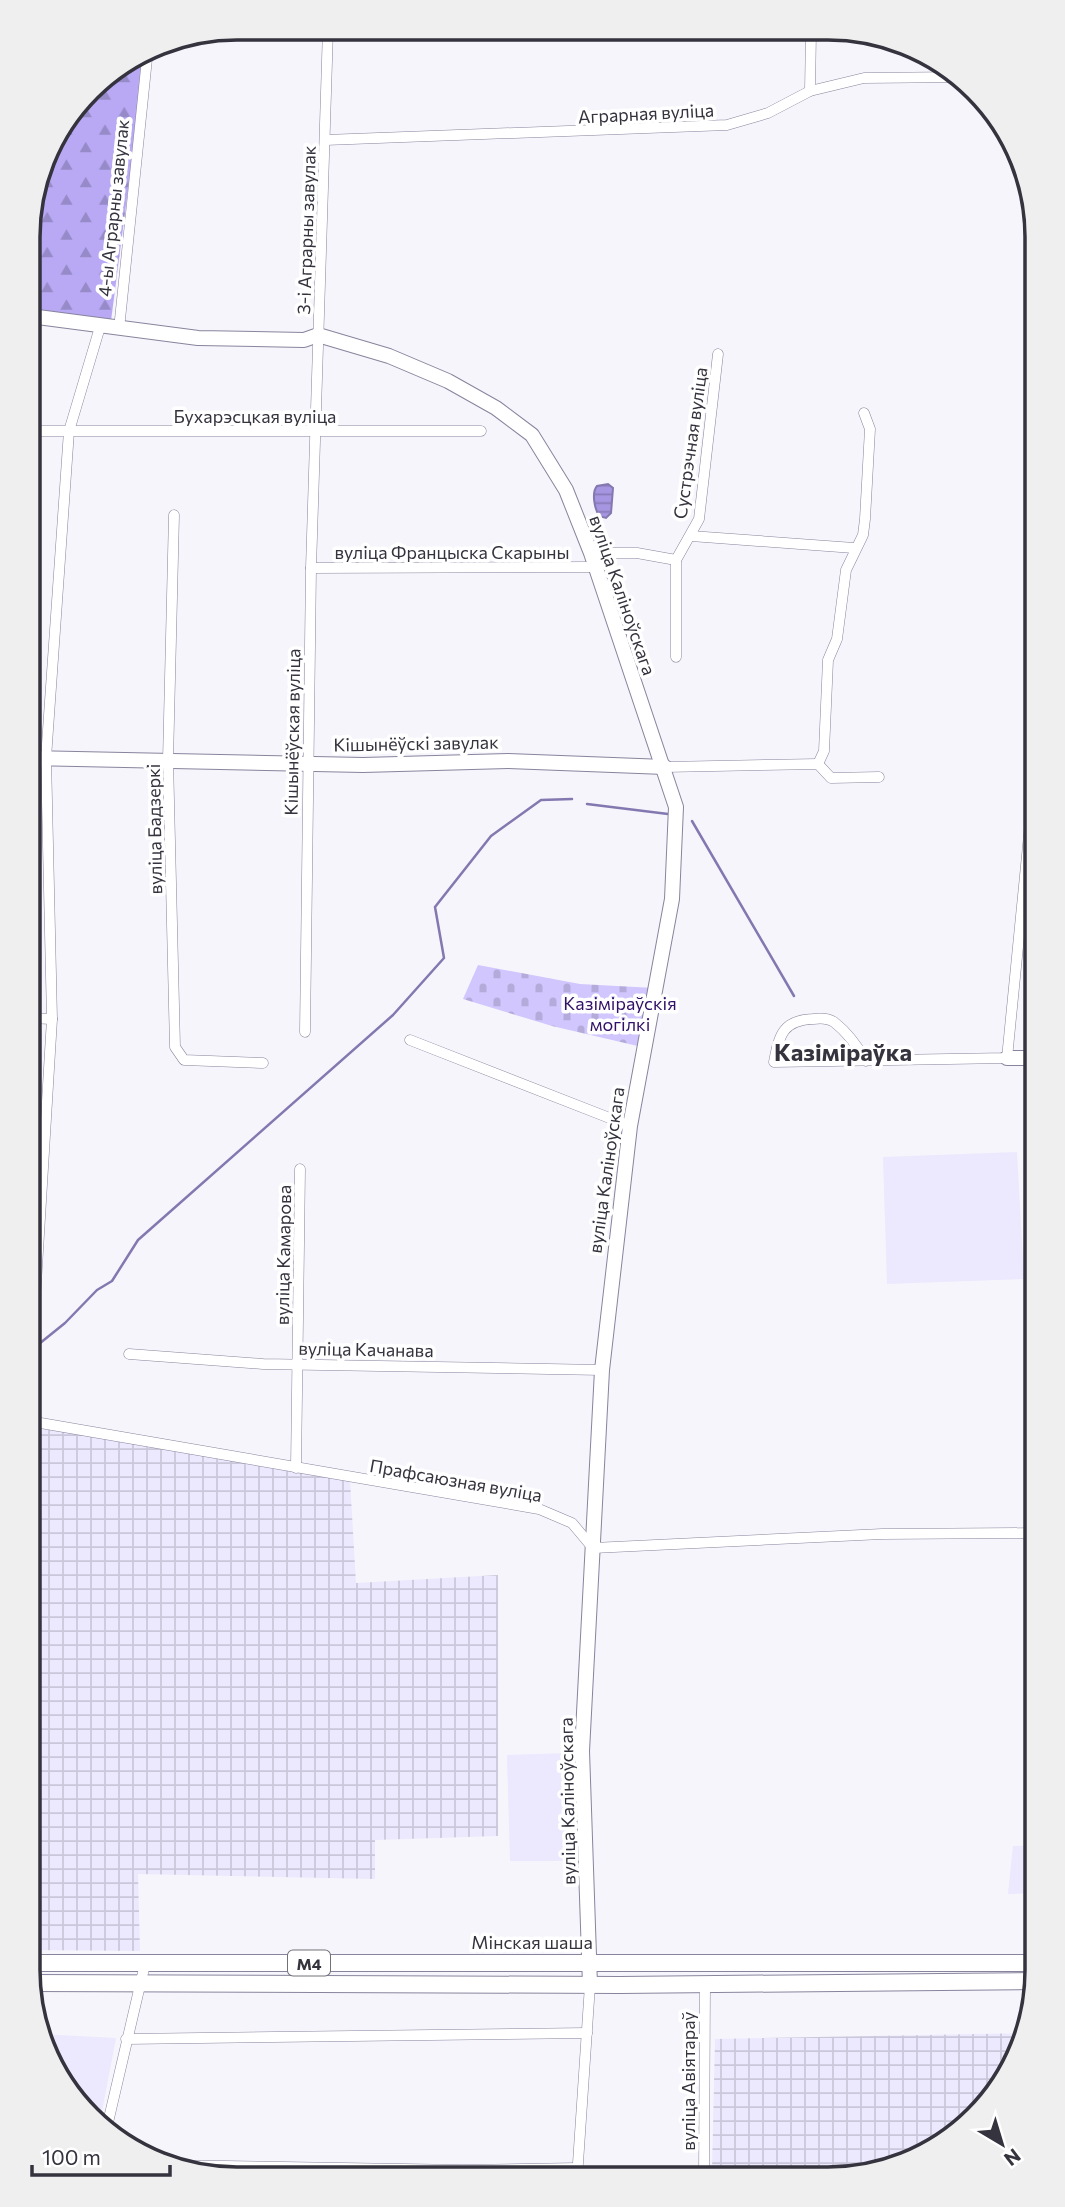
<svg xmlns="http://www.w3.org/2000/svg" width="1065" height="2207" font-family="Commissioner,sans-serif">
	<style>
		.built { fill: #ece8fe }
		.industrial { fill: url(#industrial-grid) }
		.forest { fill: url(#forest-firs) }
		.cemetery { fill: url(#cemetery-stones) }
		.water { fill: url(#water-rules); stroke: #8478b0; stroke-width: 2 }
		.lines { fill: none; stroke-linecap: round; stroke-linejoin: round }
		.stream { stroke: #8478b0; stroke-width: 2.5 }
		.street-casing { stroke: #88849d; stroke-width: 11 }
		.secondary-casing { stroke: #88849d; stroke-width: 16 }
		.primary-casing { stroke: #88849d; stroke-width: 18 }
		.street { stroke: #fff; stroke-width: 10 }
		.secondary { stroke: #fff; stroke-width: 14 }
		.primary { stroke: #fff; stroke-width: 16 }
		.labels { text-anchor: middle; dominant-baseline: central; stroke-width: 7; stroke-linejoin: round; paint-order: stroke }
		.shield { fill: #fff; stroke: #727078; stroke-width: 2 }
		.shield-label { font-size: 16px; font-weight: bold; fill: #35333e }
		.street-label { font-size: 18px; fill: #35333e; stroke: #fff }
		.park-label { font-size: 18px; fill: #321067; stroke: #fff }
		.district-label { font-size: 24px; font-weight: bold; fill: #35333e; stroke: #fff }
		.rim { fill: none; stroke: #35333e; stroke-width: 3.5 }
	</style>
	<defs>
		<pattern id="industrial-grid" width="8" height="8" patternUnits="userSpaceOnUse" patternTransform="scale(1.75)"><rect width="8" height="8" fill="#ece8fe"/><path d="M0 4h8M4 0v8" fill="none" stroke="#cbc7db"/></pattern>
		<pattern id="forest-firs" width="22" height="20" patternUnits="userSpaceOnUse" patternTransform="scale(1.75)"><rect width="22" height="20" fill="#b9a9f5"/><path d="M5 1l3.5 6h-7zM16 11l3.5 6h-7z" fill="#978ac8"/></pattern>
		<pattern id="cemetery-stones" width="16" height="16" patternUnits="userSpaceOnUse" patternTransform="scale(1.75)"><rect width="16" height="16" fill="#d1c6fd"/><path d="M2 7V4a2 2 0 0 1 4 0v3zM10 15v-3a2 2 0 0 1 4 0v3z" fill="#b4abda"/></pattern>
		<pattern id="water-rules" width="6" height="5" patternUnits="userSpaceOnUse" patternTransform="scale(1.75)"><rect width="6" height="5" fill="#a696e1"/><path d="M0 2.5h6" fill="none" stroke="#887bb8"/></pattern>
	</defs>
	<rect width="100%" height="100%" fill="#f6f5fb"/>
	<g class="built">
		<path d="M 1017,1152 L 1024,1279 L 887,1284 L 883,1157 Z"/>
		<path d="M 567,1753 L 566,1861 L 510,1861 L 507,1755 Z"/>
		<path d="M 1037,1845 L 1037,1893 L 1008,1894 L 1013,1846 Z"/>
		<path d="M 39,2034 L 116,2038 L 102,2111 L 88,2110 Z"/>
	</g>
	<g class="industrial">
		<path d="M 29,1419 L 350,1480 L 356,1583 L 498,1575 L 498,1836 L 375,1840 L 375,1879 L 138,1874 L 140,1951 L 28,1950 Z"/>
		<path d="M 1025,2033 L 1021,2050 L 994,2097 L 944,2144 L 895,2168 L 828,2179 L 721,2179 L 712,2171 L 715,2039 Z"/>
	</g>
	<path class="forest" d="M 146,51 L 111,321 L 30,310 L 30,210 L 50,144 L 99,80 Z"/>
	<path class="cemetery" d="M 478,965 L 580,984 L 654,988 L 642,1047 L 552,1026 L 463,999 Z"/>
	<path class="water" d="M 608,484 L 613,488 L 611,513 L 606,518 L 599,516 C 595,509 591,493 597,486 Z"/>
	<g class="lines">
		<g class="stream">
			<path d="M 587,804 L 668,814"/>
			<path d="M 692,821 L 794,996"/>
			<path d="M 29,1352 L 65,1323 L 97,1290 L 112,1281 L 138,1240 L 393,1015 L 444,958 L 435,907 L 491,836 L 541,800 L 572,799"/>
		</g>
		<g class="street-casing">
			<g id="street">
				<path d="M 810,91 L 811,32"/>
				<path d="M 325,140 L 727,125 L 768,113 L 810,91 L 864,78 L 960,77"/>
				<path d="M 119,329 L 148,49"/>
				<path d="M 30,431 L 481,431"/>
				<path d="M 174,515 L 168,760 L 175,1047 L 184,1060 L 263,1063"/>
				<path d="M 691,536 L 854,548"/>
				<path d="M 591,553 L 637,553 L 676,560"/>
				<path d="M 311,568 L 593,567"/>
				<path d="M 676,657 L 676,560 L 699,519 L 718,354"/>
				<path d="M 818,764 L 824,751 L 828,660 L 837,639 L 846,570 L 863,535 L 865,519 L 870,429 L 864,413"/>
				<path d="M 665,767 L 818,764 L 831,778 L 879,777"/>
				<path d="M 29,1018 L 52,1019"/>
				<path d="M 305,1032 L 311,568 L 328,29"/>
				<path d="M 410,1040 L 630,1126"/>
				<path d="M 866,1061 C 858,1047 847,1032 834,1022 C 828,1018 820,1018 813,1019 C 783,1020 779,1035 774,1062 L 1007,1058 L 1037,754"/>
				<path d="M 35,1300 L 52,1019 L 46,758 L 69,431 L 100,327"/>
				<path d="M 129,1354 L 263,1364 L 602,1370"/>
				<path d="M 29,1421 L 539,1509 L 572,1523 L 593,1548 L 882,1534 L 1037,1533"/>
				<path d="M 296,1468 L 300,1169"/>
				<path d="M 126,2039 L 587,2033"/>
				<path d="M 106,2131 L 145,1964"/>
				<path d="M 163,2165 L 463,2170 L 577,2168"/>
				<path d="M 577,2178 L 590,1985"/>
				<path d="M 704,2179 L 705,1983"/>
			</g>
		</g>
		<g class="secondary-casing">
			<g id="secondary">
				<path d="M 30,316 L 198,338 L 304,340 L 318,335 L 389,356 L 448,381 L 496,408 L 532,435 L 566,490 L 591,553 L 676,807 L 672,899 L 630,1126 L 602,1370 L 582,1751 L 590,1985"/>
				<path d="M 29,758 L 363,765 L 508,761 L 665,767"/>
				<path d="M 1007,1058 L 1037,1058"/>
			</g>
		</g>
		<g class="primary-casing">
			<g id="primary">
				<path d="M 28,1963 L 1037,1963"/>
				<path d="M 30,1983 L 620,1985 L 1037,1981"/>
			</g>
		</g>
		<use href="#street" class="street"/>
		<use href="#secondary" class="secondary"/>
		<use href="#primary" class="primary"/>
	</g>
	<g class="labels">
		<rect class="shield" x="288" y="1950.5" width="42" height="25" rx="5"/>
		<g class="shield-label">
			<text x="309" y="1963">М4</text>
		</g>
		<g class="street-label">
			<text transform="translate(646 113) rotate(-3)">Аграрная вуліца</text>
			<text transform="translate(113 208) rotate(-84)">4-ы Аграрны завулак</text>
			<text transform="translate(306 230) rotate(-88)">3-і Аграрны завулак</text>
			<text x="255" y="416">Бухарэсцкая вуліца</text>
			<text transform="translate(690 443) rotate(-82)">Сустрэчная вуліца</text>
			<text x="452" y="552">вуліца Францыска Скарыны</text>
			<text transform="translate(623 595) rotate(71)">вуліца Каліноўскага</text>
			<text transform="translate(292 732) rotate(-89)">Кішынёўская вуліца</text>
			<text transform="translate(416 743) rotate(-1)">Кішынёўскі завулак</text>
			<text transform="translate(154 829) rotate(-91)">вуліца Бадзеркі</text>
			<text transform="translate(606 1170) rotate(-82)">вуліца Каліноўскага</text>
			<text transform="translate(283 1255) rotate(-89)">вуліца Камарова</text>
			<text transform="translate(366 1349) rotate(1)">вуліца Качанава</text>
			<text transform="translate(456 1480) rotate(10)">Прафсаюзная вуліца</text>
			<text transform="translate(567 1801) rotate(-91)">вуліца Каліноўскага</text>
			<text x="532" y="1942">Мінская шаша</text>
			<text transform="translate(688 2081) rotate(-90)">вуліца Авіятараў</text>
		</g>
		<g class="park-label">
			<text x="620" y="1003">Казіміраўскія<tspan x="620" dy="21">могілкі</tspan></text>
		</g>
		<g class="district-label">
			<text x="843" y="1051">Казіміраўка</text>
		</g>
	</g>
	<path d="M0 0H1065V2207H0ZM237 40H828A197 197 0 0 1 1025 237V1970A197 197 0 0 1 828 2167H237A197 197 0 0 1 40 1970V237A197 197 0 0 1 237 40Z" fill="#efeff0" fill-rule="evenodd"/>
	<path class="rim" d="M237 40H828A197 197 0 0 1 1025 237V1970A197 197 0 0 1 828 2167H237A197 197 0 0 1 40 1970V237A197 197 0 0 1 237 40Z"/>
	<g transform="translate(1002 2144) rotate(142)" stroke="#ffffff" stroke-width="5" paint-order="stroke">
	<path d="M0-5L12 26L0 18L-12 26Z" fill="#35333e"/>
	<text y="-10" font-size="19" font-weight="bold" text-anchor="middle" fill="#35333e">N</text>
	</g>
	<path d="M32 2165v10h138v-10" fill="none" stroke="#35333e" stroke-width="3.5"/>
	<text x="42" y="2165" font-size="21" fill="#35333e" stroke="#ffffff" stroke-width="5" paint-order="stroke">100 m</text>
</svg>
